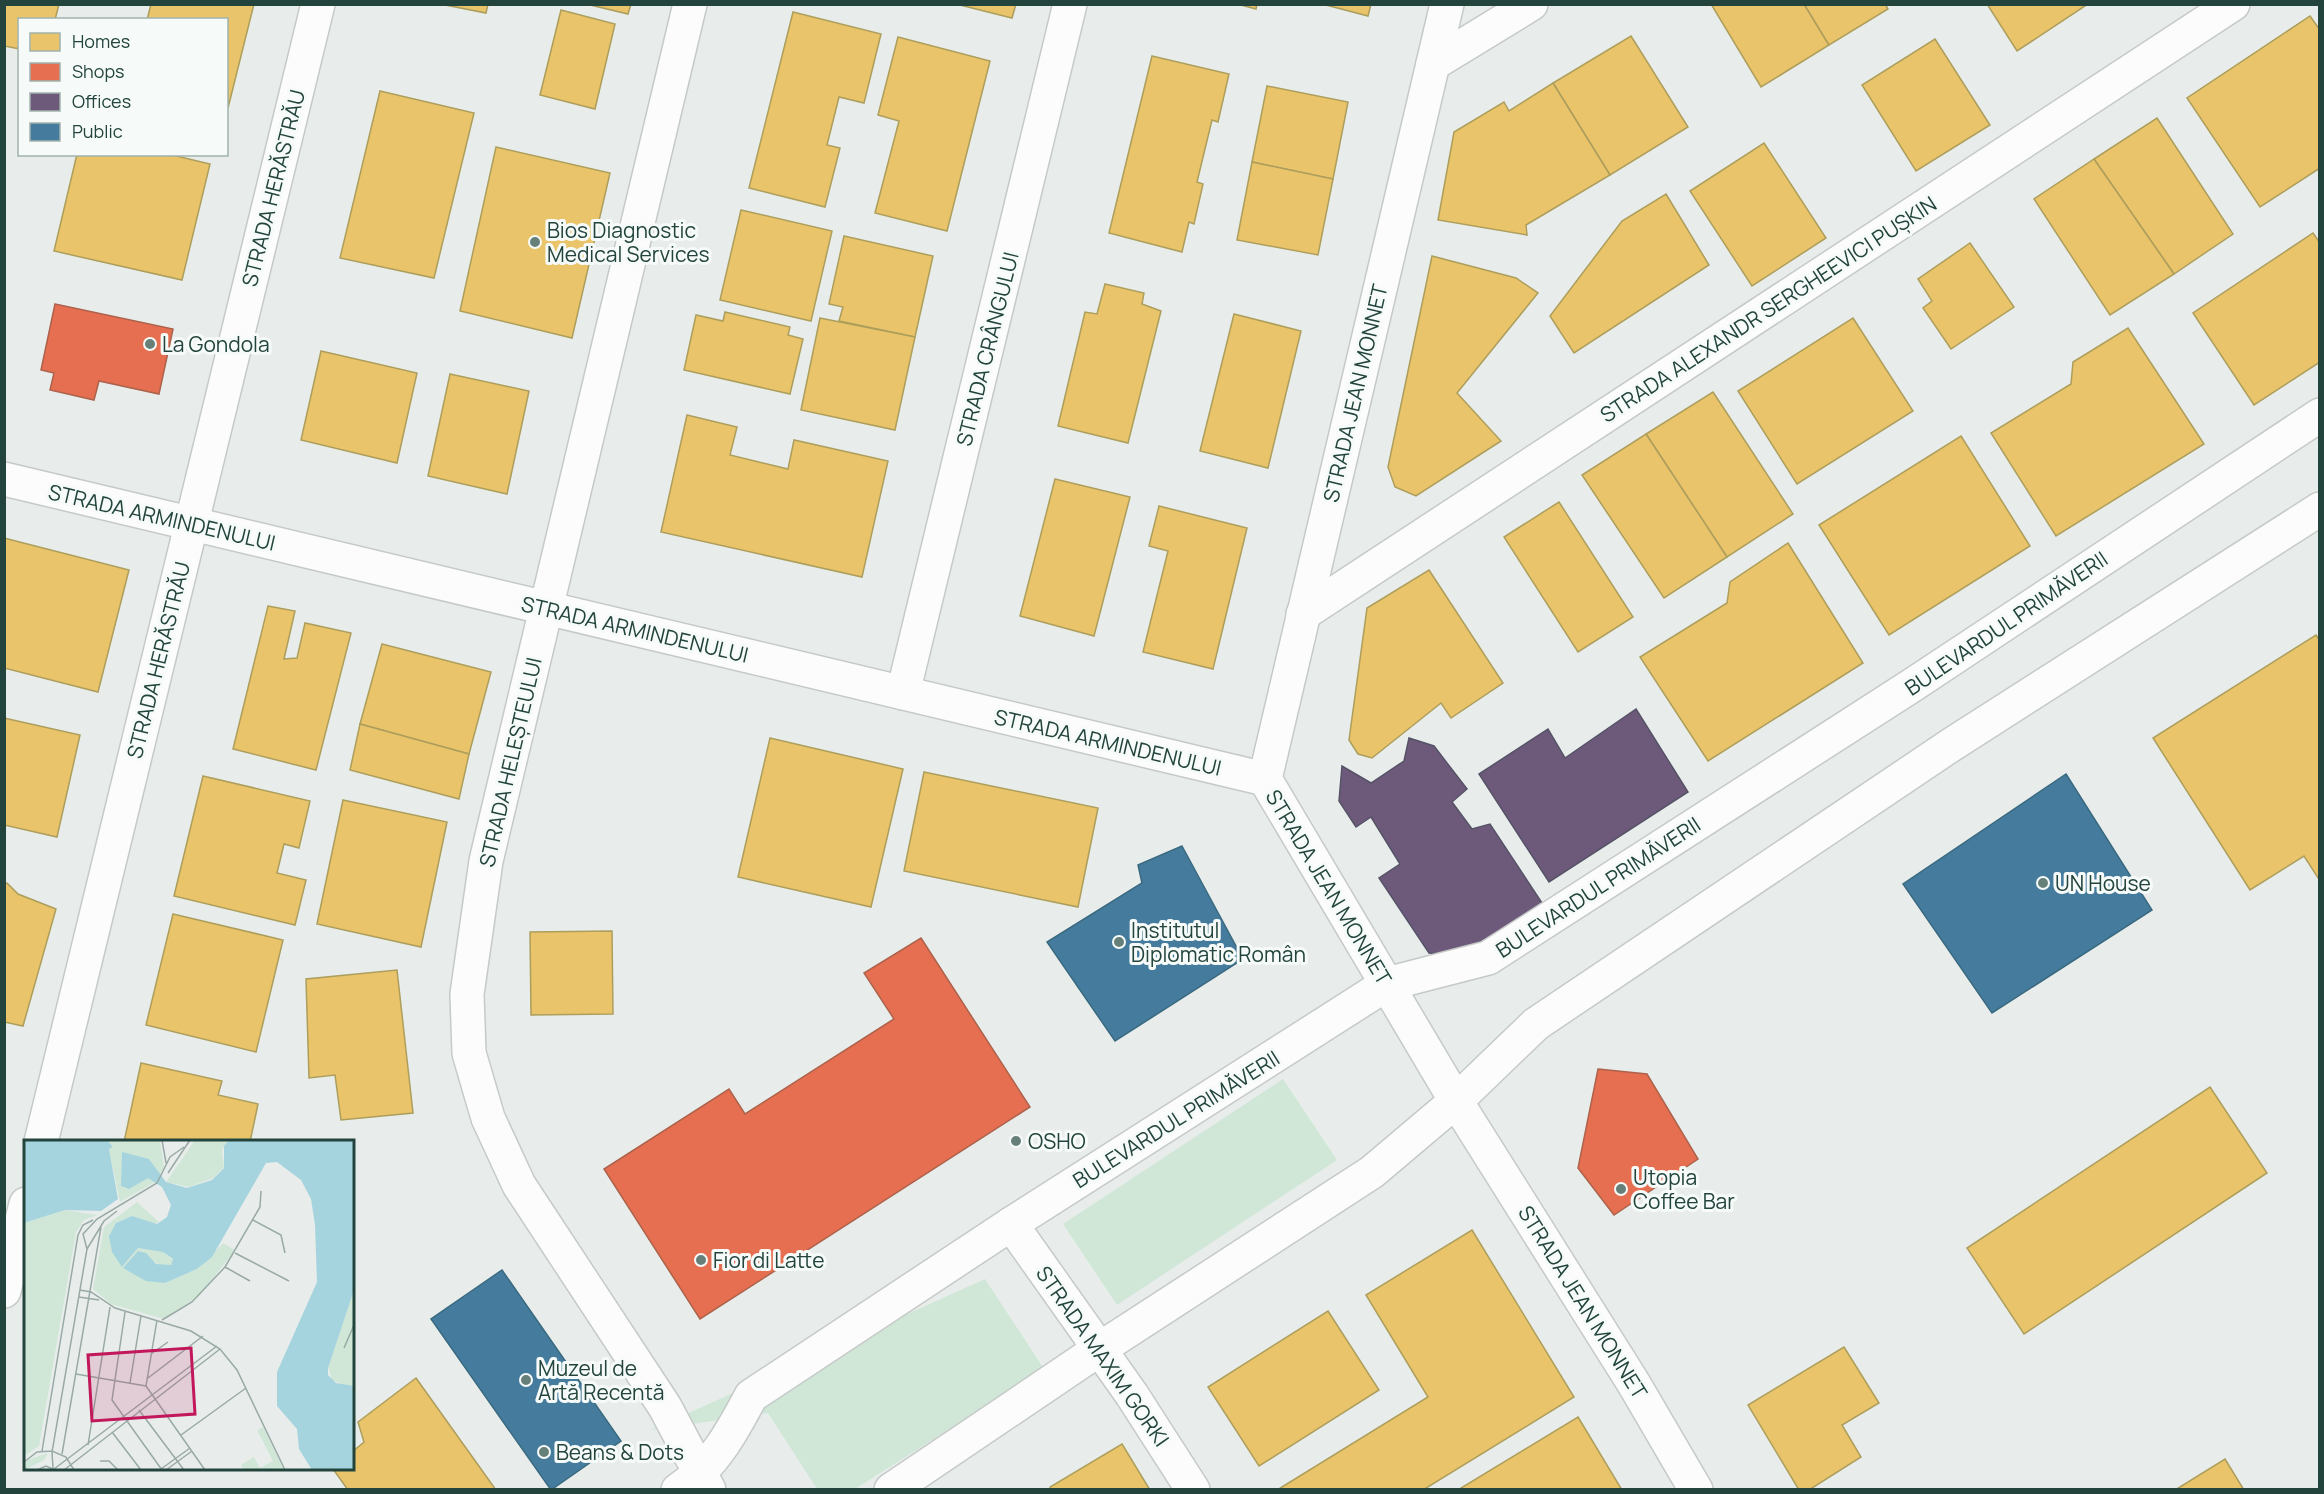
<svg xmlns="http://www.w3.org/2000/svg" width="2324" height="1494" font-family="Manrope,sans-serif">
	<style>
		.green { fill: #d0e7d8 }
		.homes { fill: #e9c46a; stroke: #ad9e5c; stroke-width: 1.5 }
		.shops { fill: #e76f51; stroke: #ac624b; stroke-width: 1.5 }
		.offices { fill: #6d597a; stroke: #565367; stroke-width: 1.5 }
		.public { fill: #457b9d; stroke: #3a6a80; stroke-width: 1.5 }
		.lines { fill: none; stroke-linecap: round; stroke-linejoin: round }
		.minor-casing { stroke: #c5cac8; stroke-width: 36 }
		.tertiary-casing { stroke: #c5cac8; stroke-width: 36 }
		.minor { stroke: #fcfcfc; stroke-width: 33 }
		.tertiary { stroke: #fcfcfc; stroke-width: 33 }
		.poi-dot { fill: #677f79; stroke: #f6fbf9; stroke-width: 2 }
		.labels { text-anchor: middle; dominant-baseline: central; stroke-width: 6; stroke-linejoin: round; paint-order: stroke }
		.street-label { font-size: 21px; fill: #22443c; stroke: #f6fbf9 }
		.poi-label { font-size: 21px; fill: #22443c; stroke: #f6fbf9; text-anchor: start }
		.inset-road { fill: none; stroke: #99a9a5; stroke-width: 1.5 }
		.view { fill: #c2185b; fill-opacity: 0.15; stroke: #c2185b; stroke-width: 3 }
		.inset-edge { fill: none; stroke: #22443c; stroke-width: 3 }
	</style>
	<rect width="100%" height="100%" fill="#e8edeb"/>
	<g class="green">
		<path d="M 1283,1079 L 1337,1160 L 1117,1305 L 1063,1224 Z"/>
		<path d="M 985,1279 L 1044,1369 L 855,1489 L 817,1489 L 768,1413 L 651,1430 Z"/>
	</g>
	<g class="homes">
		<path d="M 4,4 L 59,4 L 55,20 L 20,20 L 20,49 L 4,46 Z"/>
		<path d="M 151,4 L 254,4 L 228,108 L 226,20 L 147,20 Z"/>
		<path d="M 440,4 L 488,4 L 486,13 Z"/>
		<path d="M 586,4 L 631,4 L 628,14 Z"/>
		<path d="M 956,4 L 1016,4 L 1012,18 Z"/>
		<path d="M 1237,4 L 1257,4 L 1256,9 Z"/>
		<path d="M 1322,4 L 1371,4 L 1368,16 Z"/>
		<path d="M 1711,4 L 1804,4 L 1829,45 L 1761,87 Z"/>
		<path d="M 1804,4 L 1885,4 L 1888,9 L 1829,45 Z"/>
		<path d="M 1987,4 L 2088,4 L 2017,51 Z"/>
		<path d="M 561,10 L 615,24 L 595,109 L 540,95 Z"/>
		<path d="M 793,12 L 881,34 L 864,103 L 839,97 L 827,145 L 840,148 L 825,207 L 749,188 Z"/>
		<path d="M 2310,16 L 2320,30 L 2320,168 L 2260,207 L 2187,98 Z"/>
		<path d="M 1631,36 L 1688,127 L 1610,175 L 1553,83 Z"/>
		<path d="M 898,37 L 990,61 L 947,231 L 875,213 L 899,121 L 878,115 Z"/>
		<path d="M 1935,39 L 1990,125 L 1916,171 L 1862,85 Z"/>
		<path d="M 1152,56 L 1229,74 L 1218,122 L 1212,120 L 1197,182 L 1203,184 L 1194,224 L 1189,222 L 1182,252 L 1109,233 Z"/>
		<path d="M 1553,83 L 1610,175 L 1526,225 L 1527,235 L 1438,220 L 1454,132 L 1504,102 L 1509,111 Z"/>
		<path d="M 1267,86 L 1348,102 L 1333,179 L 1252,162 Z"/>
		<path d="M 380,91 L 474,113 L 434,278 L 340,258 Z"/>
		<path d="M 2157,118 L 2233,234 L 2174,274 L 2094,159 Z"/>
		<path d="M 1764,143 L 1826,238 L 1752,286 L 1690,191 Z"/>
		<path d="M 496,147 L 610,173 L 572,338 L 460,311 Z"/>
		<path d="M 77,154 L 168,154 L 210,164 L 182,280 L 54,251 Z"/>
		<path d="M 2094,159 L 2174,274 L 2110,315 L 2034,199 Z"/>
		<path d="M 1252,162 L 1333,179 L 1318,255 L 1237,240 Z"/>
		<path d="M 1666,194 L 1709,265 L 1574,353 L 1550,316 L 1622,221 Z"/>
		<path d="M 741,210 L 832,231 L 811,321 L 720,300 Z"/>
		<path d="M 2313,233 L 2320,243 L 2320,362 L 2254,405 L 2193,313 Z"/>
		<path d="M 844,236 L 933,256 L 915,337 L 839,321 L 843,307 L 829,304 Z"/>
		<path d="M 1970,243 L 2014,307 L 1951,349 L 1923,308 L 1932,301 L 1918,279 Z"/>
		<path d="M 1432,256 L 1516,278 L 1538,293 L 1457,393 L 1501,441 L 1416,496 L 1395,487 L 1388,467 Z"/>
		<path d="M 1105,284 L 1144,293 L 1142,304 L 1161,311 L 1128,443 L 1058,426 L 1085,312 L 1097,314 Z"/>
		<path d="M 725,312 L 790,327 L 788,335 L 803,339 L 790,394 L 684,370 L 696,315 L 723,321 Z"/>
		<path d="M 1234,314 L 1301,331 L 1268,468 L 1200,451 Z"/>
		<path d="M 820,318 L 915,337 L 895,430 L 801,410 Z"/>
		<path d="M 1853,318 L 1913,411 L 1797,484 L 1738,391 Z"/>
		<path d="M 2128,328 L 2204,444 L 2056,536 L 1991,433 L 2071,384 L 2073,362 Z"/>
		<path d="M 321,351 L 417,373 L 397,463 L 301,440 Z"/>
		<path d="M 450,374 L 529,391 L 507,494 L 428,476 Z"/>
		<path d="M 1713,392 L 1793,514 L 1727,557 L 1646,434 Z"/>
		<path d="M 687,415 L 737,427 L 730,455 L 788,469 L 794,440 L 888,461 L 862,577 L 661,532 Z"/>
		<path d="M 1646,434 L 1727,557 L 1664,598 L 1582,475 Z"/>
		<path d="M 1961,436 L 2030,546 L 1889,635 L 1819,525 Z"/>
		<path d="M 1055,479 L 1130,497 L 1094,636 L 1020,616 Z"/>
		<path d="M 1559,502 L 1633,617 L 1578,652 L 1504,537 Z"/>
		<path d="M 1159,506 L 1247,528 L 1213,669 L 1143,652 L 1168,551 L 1149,546 Z"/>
		<path d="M 4,538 L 129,570 L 98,692 L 4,668 Z"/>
		<path d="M 1788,543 L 1863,663 L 1708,761 L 1640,657 L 1727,603 L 1730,582 Z"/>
		<path d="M 1429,570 L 1503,683 L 1451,718 L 1441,703 L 1372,758 L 1358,754 L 1349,740 L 1367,608 Z"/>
		<path d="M 268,606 L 295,611 L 284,659 L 297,658 L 305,623 L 351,633 L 316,770 L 233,749 Z"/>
		<path d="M 2316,635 L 2320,641 L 2320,881 L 2304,856 L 2250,890 L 2153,738 Z"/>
		<path d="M 382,644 L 491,672 L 469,754 L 360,724 Z"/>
		<path d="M 4,718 L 80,735 L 57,837 L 4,825 Z"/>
		<path d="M 360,724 L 469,754 L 459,799 L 350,770 Z"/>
		<path d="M 770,738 L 903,769 L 871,907 L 738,877 Z"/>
		<path d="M 924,772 L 1098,808 L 1078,907 L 904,871 Z"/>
		<path d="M 203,776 L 310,801 L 299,848 L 284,844 L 277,873 L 306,880 L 295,925 L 174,896 Z"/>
		<path d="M 343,800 L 447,822 L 421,947 L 317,924 Z"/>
		<path d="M 7,883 L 18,894 L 56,909 L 23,1026 L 4,1022 L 4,884 Z"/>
		<path d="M 173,914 L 283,940 L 256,1052 L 146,1025 Z"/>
		<path d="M 612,931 L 613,1014 L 531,1015 L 530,932 Z"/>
		<path d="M 397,970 L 413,1113 L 341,1120 L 335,1075 L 309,1078 L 306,979 Z"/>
		<path d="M 141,1063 L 222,1081 L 218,1095 L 258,1104 L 250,1142 L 124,1142 Z"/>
		<path d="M 2210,1087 L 2267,1173 L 2024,1334 L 1967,1248 Z"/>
		<path d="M 1472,1230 L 1574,1397 L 1423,1490 L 1277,1490 L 1428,1397 L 1366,1295 Z"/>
		<path d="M 1328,1311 L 1379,1390 L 1259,1466 L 1208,1387 Z"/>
		<path d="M 1844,1347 L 1879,1403 L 1842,1425 L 1861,1457 L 1809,1490 L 1799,1490 L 1748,1405 Z"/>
		<path d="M 416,1378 L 496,1490 L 348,1490 L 333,1469 L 352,1468 L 352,1452 L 364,1442 L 358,1422 Z"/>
		<path d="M 1578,1417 L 1622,1490 L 1462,1490 L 1461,1488 Z"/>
		<path d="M 1122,1444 L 1150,1490 L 1051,1490 L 1050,1487 Z"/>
		<path d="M 2225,1459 L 2244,1490 L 2175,1490 Z"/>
	</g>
	<g class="shops">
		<path d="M 55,304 L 173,329 L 159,394 L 99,381 L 94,400 L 50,390 L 54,373 L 41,370 Z"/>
		<path d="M 921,938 L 1030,1107 L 700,1319 L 604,1169 L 729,1089 L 745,1114 L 894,1019 L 864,973 Z"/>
		<path d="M 1598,1069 L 1647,1074 L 1698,1159 L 1614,1215 L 1578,1168 Z"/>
	</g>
	<g class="offices">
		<path d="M 1636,709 L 1688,792 L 1549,882 L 1479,774 L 1548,729 L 1565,758 Z"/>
		<path d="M 1409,738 L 1434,746 L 1467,789 L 1452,802 L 1472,829 L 1490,824 L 1544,906 L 1466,956 L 1429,953 L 1379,878 L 1400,864 L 1371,817 L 1356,827 L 1339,801 L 1342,766 L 1371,783 L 1404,761 Z"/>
	</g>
	<g class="public">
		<path d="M 2066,774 L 2152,910 L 1992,1013 L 1903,884 Z"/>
		<path d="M 1182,846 L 1243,959 L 1115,1041 L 1047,942 L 1142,883 L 1138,865 Z"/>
		<path d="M 502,1270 L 621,1441 L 551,1490 L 431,1319 Z"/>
	</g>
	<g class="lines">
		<g class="minor-casing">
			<g id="minor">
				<path d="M 690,4 L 486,861 L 467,994 L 469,1053 L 488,1118 L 519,1185 L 665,1407 L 709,1490"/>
				<path d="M 1447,4 L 1265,779 L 1456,1101 L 1634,1384 L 1696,1490"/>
				<path d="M 1433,64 L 1531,4"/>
				<path d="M 4,479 L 1265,779"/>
				<path d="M 1303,614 L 2233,4"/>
				<path d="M 903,693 L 1070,4"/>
				<path d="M 41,1142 L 318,4"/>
				<path d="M 1011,1224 L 1132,1395 L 1193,1490"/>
				<path d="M 4,1291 L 26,1204"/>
			</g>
		</g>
		<g class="tertiary-casing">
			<g id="tertiary">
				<path d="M 678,1490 C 713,1467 732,1432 751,1396 L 1011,1224 L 1387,984 L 1488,958 L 1911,686 L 2320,415"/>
				<path d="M 891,1490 L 1098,1350 L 1372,1172 L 1456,1101 L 1536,1024 L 1951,745 L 2320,509"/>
			</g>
		</g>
		<use href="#minor" class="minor"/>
		<use href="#tertiary" class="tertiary"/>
	</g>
	<g class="poi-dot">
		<circle cx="535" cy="242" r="6"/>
		<circle cx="150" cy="344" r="6"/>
		<circle cx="2043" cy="883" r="6"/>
		<circle cx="1119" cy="942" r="6"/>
		<circle cx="1016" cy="1141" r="6"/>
		<circle cx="1621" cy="1189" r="6"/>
		<circle cx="701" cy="1260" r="6"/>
		<circle cx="526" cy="1380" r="6"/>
		<circle cx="544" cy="1452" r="6"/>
	</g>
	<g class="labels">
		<g class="street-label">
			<text transform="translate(273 188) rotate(-76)">STRADA HERĂSTRĂU</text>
			<text transform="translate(1768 309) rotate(-33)">STRADA ALEXANDR SERGHEEVICI PUȘKIN</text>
			<text transform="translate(987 349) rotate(-76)">STRADA CRÂNGULUI</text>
			<text transform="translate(1355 393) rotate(-77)">STRADA JEAN MONNET</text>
			<text transform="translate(162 517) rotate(13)">STRADA ARMINDENULUI</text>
			<text transform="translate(2006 623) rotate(-34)">BULEVARDUL PRIMĂVERII</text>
			<text transform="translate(635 629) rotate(13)">STRADA ARMINDENULUI</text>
			<text transform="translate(158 660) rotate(-76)">STRADA HERĂSTRĂU</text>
			<text transform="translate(1108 742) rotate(13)">STRADA ARMINDENULUI</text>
			<text transform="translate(510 762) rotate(-77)">STRADA HELEȘTEULUI</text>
			<text transform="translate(1329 887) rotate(59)">STRADA JEAN MONNET</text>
			<text transform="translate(1598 887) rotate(-33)">BULEVARDUL PRIMĂVERII</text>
			<text transform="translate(1176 1119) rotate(-32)">BULEVARDUL PRIMĂVERII</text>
			<text transform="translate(1583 1302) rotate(58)">STRADA JEAN MONNET</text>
			<text transform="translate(1103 1356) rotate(55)">STRADA MAXIM GORKI</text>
		</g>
		<g class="poi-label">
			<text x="547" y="230">Bios Diagnostic<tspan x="547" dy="24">Medical Services</tspan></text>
			<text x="162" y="344">La Gondola</text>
			<text x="2055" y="883">UN House</text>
			<text x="1131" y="930">Institutul<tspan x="1131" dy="24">Diplomatic Român</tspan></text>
			<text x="1028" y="1141">OSHO</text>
			<text x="1633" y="1177">Utopia<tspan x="1633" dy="24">Coffee Bar</tspan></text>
			<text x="713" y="1260">Fior di Latte</text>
			<text x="538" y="1368">Muzeul de<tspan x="538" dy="24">Artă Recentă</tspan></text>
			<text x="556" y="1452">Beans &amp; Dots</text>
		</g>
	</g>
	<g transform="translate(24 1140)">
		<rect width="330" height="330" fill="#e8edeb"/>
		<path d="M 83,0 L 136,0 L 140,27 L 131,42 L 96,62 L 85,9 L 89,7 ZM 171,0 L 204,0 L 198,10 L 200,27 L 189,38 L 165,47 L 142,42 ZM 113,62 L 135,82 L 129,84 L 108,76 L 92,83 L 99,126 L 114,108 L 138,111 L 149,120 L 147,125 L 135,125 L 115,111 L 99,128 L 108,133 L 141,143 L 175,128 L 199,103 L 211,110 L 175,156 L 140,179 L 87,164 L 69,149 L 80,87 ZM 41,70 L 74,75 L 60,80 L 52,92 L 15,306 L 0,316 L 0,83 ZM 330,150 L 330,246 L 322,246 L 308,240 L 304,227 ZM 239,287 L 260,330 L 220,330 L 217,325 L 230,317 L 236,328 L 249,321 L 233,290 ZM 24,313 L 20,320 L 0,330 L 3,320 Z" fill="#d0e7d8"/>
		<path d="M 0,0 L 83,0 L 89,7 L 85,9 L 94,59 L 77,71 L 41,70 L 0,83 ZM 205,0 L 330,0 L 330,150 L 304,228 L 304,235 L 312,243 L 330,246 L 330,330 L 288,330 L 275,309 L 273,289 L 253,266 L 253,232 L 293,142 L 291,85 L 287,59 L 277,40 L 253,22 L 242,23 L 188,117 L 173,129 L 141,143 L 122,141 L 99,128 L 114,111 L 122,113 L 132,124 L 147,125 L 149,119 L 139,112 L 114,108 L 98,127 L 88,112 L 85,96 L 92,83 L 108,76 L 133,84 L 143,77 L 147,65 L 138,47 L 124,38 L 105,49 L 97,46 L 98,12 L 125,19 L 142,42 L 163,48 L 188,40 L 200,28 L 200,6 Z" fill="#a6d4de"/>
		<path class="inset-road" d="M 138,0 L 142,23M 144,33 L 166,0M 229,80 L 257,95 L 261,113M 63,109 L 80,81 L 93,71M 211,113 L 265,141M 201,127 L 226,141M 56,150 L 67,152 L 91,168 L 167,191 L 196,209 L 213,230 L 261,330M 55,157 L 75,160M 101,172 L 88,260 L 138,330M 133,180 L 122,246 L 181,330M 138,180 L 168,162 L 201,127 L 236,67 L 237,51M 320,208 L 330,185M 127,214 L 144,202M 52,234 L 122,246M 124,238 L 179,196M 106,243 L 117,176M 115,270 L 160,330M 88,292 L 117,330M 157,295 L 222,248M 64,305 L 86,167M 18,311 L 54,95 L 59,85 L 69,80M 38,314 L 77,87M 76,321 L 85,321 L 94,330M 0,322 L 13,312 L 28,311 L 42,317 L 50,330M 29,328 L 28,312 L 63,109 L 59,94 L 73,79 L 133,43 L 146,17 L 160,7M 30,329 L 193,206M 137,329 L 166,308M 13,330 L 22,326 L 31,330M 40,330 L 196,209M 142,330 L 168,311"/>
		<path class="view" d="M 167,208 L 171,274 L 68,281 L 64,215 Z"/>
		<rect width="330" height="330" class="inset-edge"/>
	</g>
	<rect width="2324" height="1494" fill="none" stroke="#22443c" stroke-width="12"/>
	<rect x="18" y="18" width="210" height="138" fill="#f6fbf9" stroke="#a1b2ad" stroke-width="1.5"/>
	<rect x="30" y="33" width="30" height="18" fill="#e9c46a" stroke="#a1b2ad" stroke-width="1.5"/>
	<text x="72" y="48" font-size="18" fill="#22443c">Homes</text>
	<rect x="30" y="63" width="30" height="18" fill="#e76f51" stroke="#a1b2ad" stroke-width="1.5"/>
	<text x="72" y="78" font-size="18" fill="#22443c">Shops</text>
	<rect x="30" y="93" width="30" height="18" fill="#6d597a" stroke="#a1b2ad" stroke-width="1.5"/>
	<text x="72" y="108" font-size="18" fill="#22443c">Offices</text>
	<rect x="30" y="123" width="30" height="18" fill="#457b9d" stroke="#a1b2ad" stroke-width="1.5"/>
	<text x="72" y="138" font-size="18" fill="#22443c">Public</text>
</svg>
